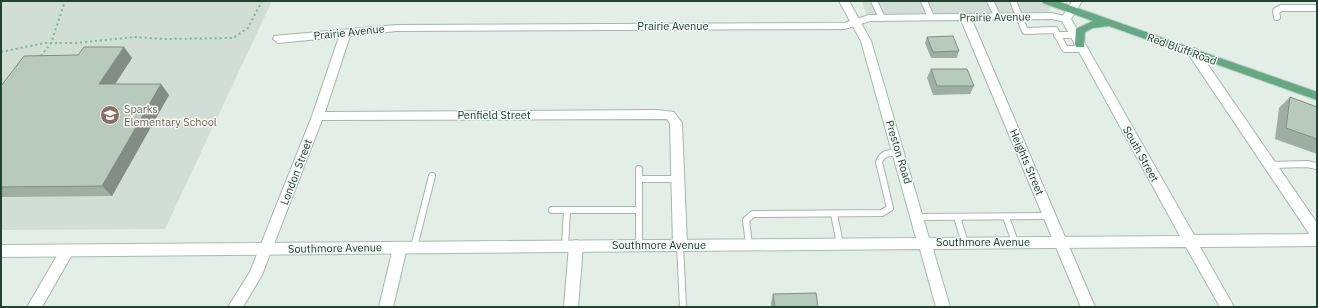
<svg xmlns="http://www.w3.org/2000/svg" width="1318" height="308" font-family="'IBM Plex Sans',sans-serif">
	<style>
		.built { fill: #d1ded5 }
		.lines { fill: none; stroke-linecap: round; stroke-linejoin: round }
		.service-casing { stroke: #a5b7ac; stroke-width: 8 }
		.minor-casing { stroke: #a5b7ac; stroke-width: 2 }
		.secondary-casing { stroke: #a3bead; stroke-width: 2 }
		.primary-casing { stroke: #c1cac5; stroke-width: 2 }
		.path { stroke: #80b596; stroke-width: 2; stroke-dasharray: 2 3; stroke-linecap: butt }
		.service { stroke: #fff; stroke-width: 6 }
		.minor { fill: #fff; fill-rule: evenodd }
		.secondary { fill: #fff; fill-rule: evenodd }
		.primary { fill: #63a984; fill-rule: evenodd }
		.wall { fill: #9eaea3 }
		.shaded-wall { fill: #818d85 }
		.building { fill: #b8cabe; stroke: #818d85 }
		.labels { text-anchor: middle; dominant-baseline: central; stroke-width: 3; stroke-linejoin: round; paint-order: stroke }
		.street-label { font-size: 11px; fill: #204230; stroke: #f4faf5 }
		.education-label { font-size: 11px; fill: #785e54; stroke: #f4faf5; text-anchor: start }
	</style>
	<rect width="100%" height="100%" fill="#e3eee6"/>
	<g class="built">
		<path d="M 1,1 L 272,1 L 165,229 L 1,230 Z"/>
		<path d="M 862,1 L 1054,1 L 1048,12 L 866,14 Z"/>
	</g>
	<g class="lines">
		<g class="service-casing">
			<g id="service">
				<path d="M 874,1 L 882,18"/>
				<path d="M 924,1 L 931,17"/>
				<path d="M 990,1 L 998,17"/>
				<path d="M 1013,1 L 1025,31 L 1055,30 L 1065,49 L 1082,49"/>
				<path d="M 1277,17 L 1276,11 L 1281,8 L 1317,8"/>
				<path d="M 1057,35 L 1075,35"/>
				<path d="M 1270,165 L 1307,164 L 1317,166"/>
				<path d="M 639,169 L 639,246"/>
				<path d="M 639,179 L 678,179"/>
				<path d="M 552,210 L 639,210"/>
				<path d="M 834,214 L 840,244"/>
				<path d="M 917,217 L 1050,216"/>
				<path d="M 957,217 L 965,243"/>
				<path d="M 1006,217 L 1015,242"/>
				<path d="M 680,245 L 683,307"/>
				<path d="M 749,245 L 746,220 L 753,214 L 882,213 L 890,208 L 879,162 C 883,152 889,153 899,153"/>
				<path d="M 565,246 L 567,210"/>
				<path d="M 414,247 L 432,176"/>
			</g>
		</g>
		<g class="minor-casing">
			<g id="minor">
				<path d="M 1051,13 L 1070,17 L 1071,19 L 1066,22 L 1051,19 L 972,20 L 1095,307 L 1081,307 L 961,20 L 870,21 L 845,29 L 396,31 L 350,36 L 325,112 L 658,110 L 674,112 L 682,123 L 687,245 L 685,249 L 680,251 L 675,249 L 673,245 L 670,124 L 667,119 L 322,120 L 262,275 L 243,307 L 228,307 L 250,272 L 259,249 L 312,116 L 339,37 L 278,43 L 273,39 L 274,36 L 396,25 L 844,23 L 869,15 Z"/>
				<path d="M 1193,48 L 1197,49 L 1317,223 L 1317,240 L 1312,238 L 1189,55 L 1188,52 L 1189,49 Z"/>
				<path d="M 576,240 L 581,242 L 583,246 L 578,307 L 564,307 L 569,246 L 571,242 Z"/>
				<path d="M 400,242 L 405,244 L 407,248 L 393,307 L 379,307 L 393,248 L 395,244 Z"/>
				<path d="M 67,245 L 72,247 L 74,251 L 42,307 L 27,307 L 62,247 Z"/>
			</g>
		</g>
		<g class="secondary-casing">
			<path id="secondary" d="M 839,1 L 849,1 L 871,41 L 929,238 L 1180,236 L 1061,19 L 1072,1 L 1082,1 L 1071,19 L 1194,235 L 1317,234 L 1317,246 L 1200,247 L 1234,307 L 1220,307 L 1186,247 L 933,249 L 950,307 L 936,307 L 920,249 L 1,257 L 1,245 L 916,238 L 861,41 Z"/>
		</g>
		<g class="primary-casing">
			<path id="primary" d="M 1042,1 L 1057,1 L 1317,92 L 1317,100 L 1109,26 L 1093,28 L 1085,32 L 1084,47 L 1076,47 L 1075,44 L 1076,29 L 1093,21 L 1043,3 Z"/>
		</g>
		<g class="path">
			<path d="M 1,52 L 45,43 L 75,43 L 134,37 L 164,39 L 233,38 L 248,28 L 262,1"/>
			<path d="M 41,56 L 51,43 L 65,1"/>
		</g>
		<use href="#service" class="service"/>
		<use href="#minor" class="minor"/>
		<use href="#secondary" class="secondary"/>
		<use href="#primary" class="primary"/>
	</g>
	<g class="wall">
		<path d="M 927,37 L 959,51 L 957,58 L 931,58 L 925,43 Z"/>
		<path d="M 78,55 L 132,58 L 115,84 L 161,84 L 169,95 L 112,196 L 1,197 L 1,86 Z"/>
		<path d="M 931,69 L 974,86 L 970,94 L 933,95 L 927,78 Z"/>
		<path d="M 1290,97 L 1317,107 L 1317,154 L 1275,139 L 1279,108 Z"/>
		<path d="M 773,294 L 818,307 L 771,307 L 771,303 Z"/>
	</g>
	<g class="shaded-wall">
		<path d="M 124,47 L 132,58 L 108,95 L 99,84 Z"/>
		<path d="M 161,84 L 169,95 L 112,196 L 102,186 Z"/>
	</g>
	<g class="building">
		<path d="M 953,36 L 959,51 L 933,52 L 927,37 Z"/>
		<path d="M 84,47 L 124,47 L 99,84 L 161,84 L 102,186 L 1,187 L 1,86 L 24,56 L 78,55 Z"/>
		<path d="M 931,69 L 967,69 L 974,86 L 937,86 Z"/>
		<path d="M 1290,97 L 1317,107 L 1317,139 L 1286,128 Z"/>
		<path d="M 816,293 L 818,307 L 775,307 L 773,294 Z"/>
	</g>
	<defs>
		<g id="school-disc" transform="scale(1)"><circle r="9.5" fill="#8d6e63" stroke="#f4faf5"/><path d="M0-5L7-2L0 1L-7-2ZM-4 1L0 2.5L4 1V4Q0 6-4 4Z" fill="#fff"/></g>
	</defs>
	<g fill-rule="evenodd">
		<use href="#school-disc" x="110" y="115"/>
	</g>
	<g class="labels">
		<g class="street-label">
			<text transform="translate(995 17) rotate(-1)">Prairie Avenue</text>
			<text x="673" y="26">Prairie Avenue</text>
			<text transform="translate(349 32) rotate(-6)">Prairie Avenue</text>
			<text transform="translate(1182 49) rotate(20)">Red Bluff Road</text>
			<text x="494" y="115">Penfield Street</text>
			<text transform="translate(899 152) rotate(73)">Preston Road</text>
			<text transform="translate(1141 154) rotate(61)">South Street</text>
			<text transform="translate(1027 162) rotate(67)">Heights Street</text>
			<text transform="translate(296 172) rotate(-69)">London Street</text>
			<text x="983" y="242">Southmore Avenue</text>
			<text x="659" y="245">Southmore Avenue</text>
			<text transform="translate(335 248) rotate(-1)">Southmore Avenue</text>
		</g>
		<g class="education-label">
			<text x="124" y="109">Sparks<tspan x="124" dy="13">Elementary School</tspan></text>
		</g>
	</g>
	<rect width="1318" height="308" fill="none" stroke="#204230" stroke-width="4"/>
</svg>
